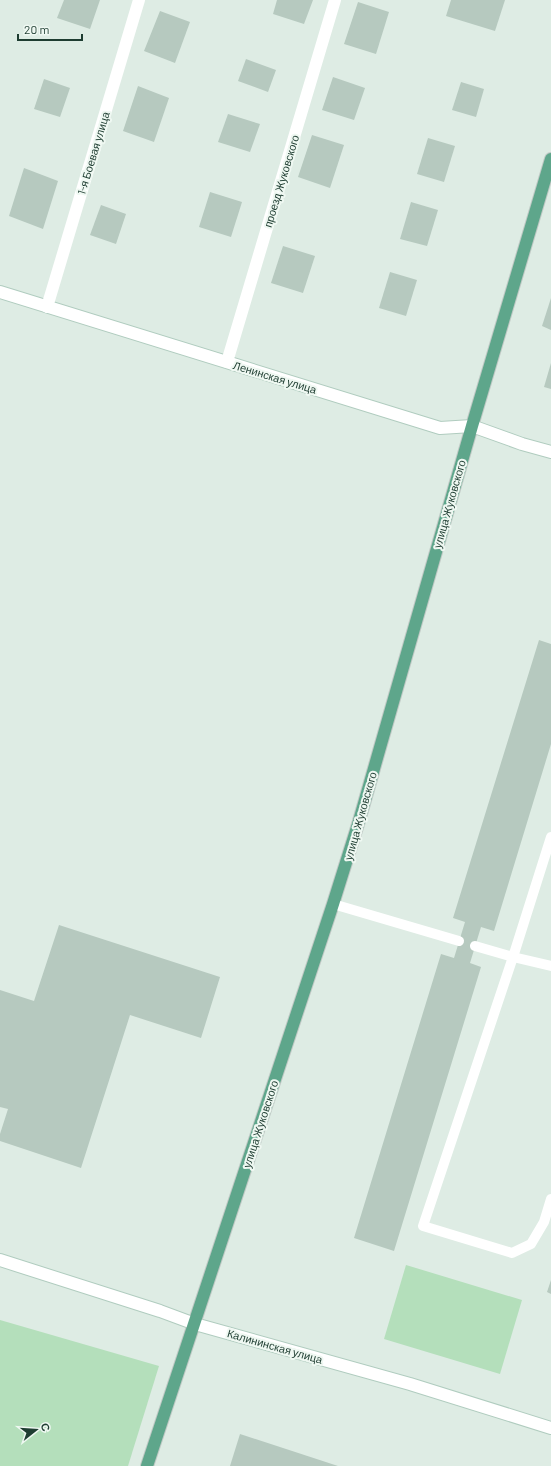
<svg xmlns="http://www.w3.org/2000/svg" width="551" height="1466" font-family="Barlow,sans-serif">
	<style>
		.green { fill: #b4dfbb }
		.building { fill: #b6c9bf }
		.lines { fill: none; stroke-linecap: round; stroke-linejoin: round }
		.secondary-casing { stroke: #b0ccbf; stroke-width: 14 }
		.primary-casing { stroke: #c0c9c5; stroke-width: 14 }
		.lane { stroke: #fff; stroke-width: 10 }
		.street { stroke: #fff; stroke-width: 12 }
		.secondary { stroke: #fff; stroke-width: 12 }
		.primary { stroke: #5ea68b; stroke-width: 12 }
		.labels { text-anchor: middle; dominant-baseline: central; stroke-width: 4; stroke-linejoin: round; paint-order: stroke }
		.street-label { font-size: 11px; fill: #1e3d31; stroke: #eff8f2 }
	</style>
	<rect width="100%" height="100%" fill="#deece4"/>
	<g class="green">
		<path d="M 406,1265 L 522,1300 L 500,1374 L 384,1339 Z"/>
		<path d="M 0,1320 L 159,1366 L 128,1466 L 0,1466 Z"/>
	</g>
	<g class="building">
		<path d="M 64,0 L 100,0 L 90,29 L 57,18 Z"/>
		<path d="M 277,0 L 313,0 L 304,24 L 273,14 Z"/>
		<path d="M 451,0 L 505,0 L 495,31 L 446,16 Z"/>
		<path d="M 358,2 L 389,12 L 376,54 L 344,44 Z"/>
		<path d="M 160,11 L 190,22 L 175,63 L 144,51 Z"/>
		<path d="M 246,59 L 276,70 L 268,92 L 238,81 Z"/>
		<path d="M 333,77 L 365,88 L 354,120 L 322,110 Z"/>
		<path d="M 44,79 L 70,88 L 60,117 L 34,109 Z"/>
		<path d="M 461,82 L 484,89 L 476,117 L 452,110 Z"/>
		<path d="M 138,86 L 169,98 L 154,142 L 123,131 Z"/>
		<path d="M 228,114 L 260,124 L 250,152 L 218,142 Z"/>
		<path d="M 312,135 L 344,145 L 330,188 L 298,177 Z"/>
		<path d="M 428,138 L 455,146 L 444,182 L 417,174 Z"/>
		<path d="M 24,168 L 58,181 L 43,229 L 9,216 Z"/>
		<path d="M 210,192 L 242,202 L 231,237 L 199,227 Z"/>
		<path d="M 411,202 L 438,210 L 427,246 L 400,239 Z"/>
		<path d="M 101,205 L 126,214 L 116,244 L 90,235 Z"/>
		<path d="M 283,246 L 315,256 L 303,293 L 271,283 Z"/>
		<path d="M 390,272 L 417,280 L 406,316 L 379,308 Z"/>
		<path d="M 551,298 L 551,330 L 542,326 Z"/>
		<path d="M 551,363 L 551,389 L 544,387 Z"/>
		<path d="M 539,640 L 551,644 L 551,744 L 494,931 L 481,927 L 470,963 L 481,967 L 394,1251 L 354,1238 L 441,954 L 454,958 L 465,922 L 453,918 Z"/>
		<path d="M 59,925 L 220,977 L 201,1038 L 130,1015 L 81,1168 L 0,1141 L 0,1134 L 8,1109 L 0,1107 L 0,990 L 34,1001 Z"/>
		<path d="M 551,1280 L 551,1294 L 547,1292 Z"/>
		<path d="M 240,1434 L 338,1466 L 230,1466 Z"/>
	</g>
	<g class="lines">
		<g class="secondary-casing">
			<g id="secondary">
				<path d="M 0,292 L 440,428 L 472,426 L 522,444 L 551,452"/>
				<path d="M 0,1260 L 160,1311 L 195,1324 L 410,1384 L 551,1428"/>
			</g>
		</g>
		<g class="primary-casing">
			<path id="primary" d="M 147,1466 L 333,904 L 359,821 L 472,426 L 551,159"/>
		</g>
		<g class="lane">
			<path d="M 551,837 L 513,957 L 423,1226 L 512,1253 L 531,1244 L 544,1222 L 551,1199"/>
			<path d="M 333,904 L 459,941"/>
			<path d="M 475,946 L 513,957 L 551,966"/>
		</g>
		<g class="street">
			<path d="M 47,307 L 139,0"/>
			<path d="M 227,362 L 335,0"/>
		</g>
		<use href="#secondary" class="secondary"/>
		<use href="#primary" class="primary"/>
	</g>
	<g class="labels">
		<g class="street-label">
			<text transform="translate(93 153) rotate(-73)">1-я Боевая улица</text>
			<text transform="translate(281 181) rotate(-73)">проезд Жуковского</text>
			<text transform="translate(275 377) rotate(17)">Ленинская улица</text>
			<text transform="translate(449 504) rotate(-74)">улица Жуковского</text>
			<text transform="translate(360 816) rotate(-74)">улица Жуковского</text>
			<text transform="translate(260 1124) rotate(-72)">улица Жуковского</text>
			<text transform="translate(275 1346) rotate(16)">Калининская улица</text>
		</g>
	</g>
	<g transform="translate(36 1430) rotate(73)" stroke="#eff8f2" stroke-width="3" paint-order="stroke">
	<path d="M0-3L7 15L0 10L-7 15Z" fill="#1e3d31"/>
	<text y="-6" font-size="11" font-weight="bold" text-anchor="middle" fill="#1e3d31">С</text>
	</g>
	<path d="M18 34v6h64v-6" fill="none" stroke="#1e3d31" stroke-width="2"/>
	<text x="24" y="34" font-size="12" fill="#1e3d31" stroke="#eff8f2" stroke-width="3" paint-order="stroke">20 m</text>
</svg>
